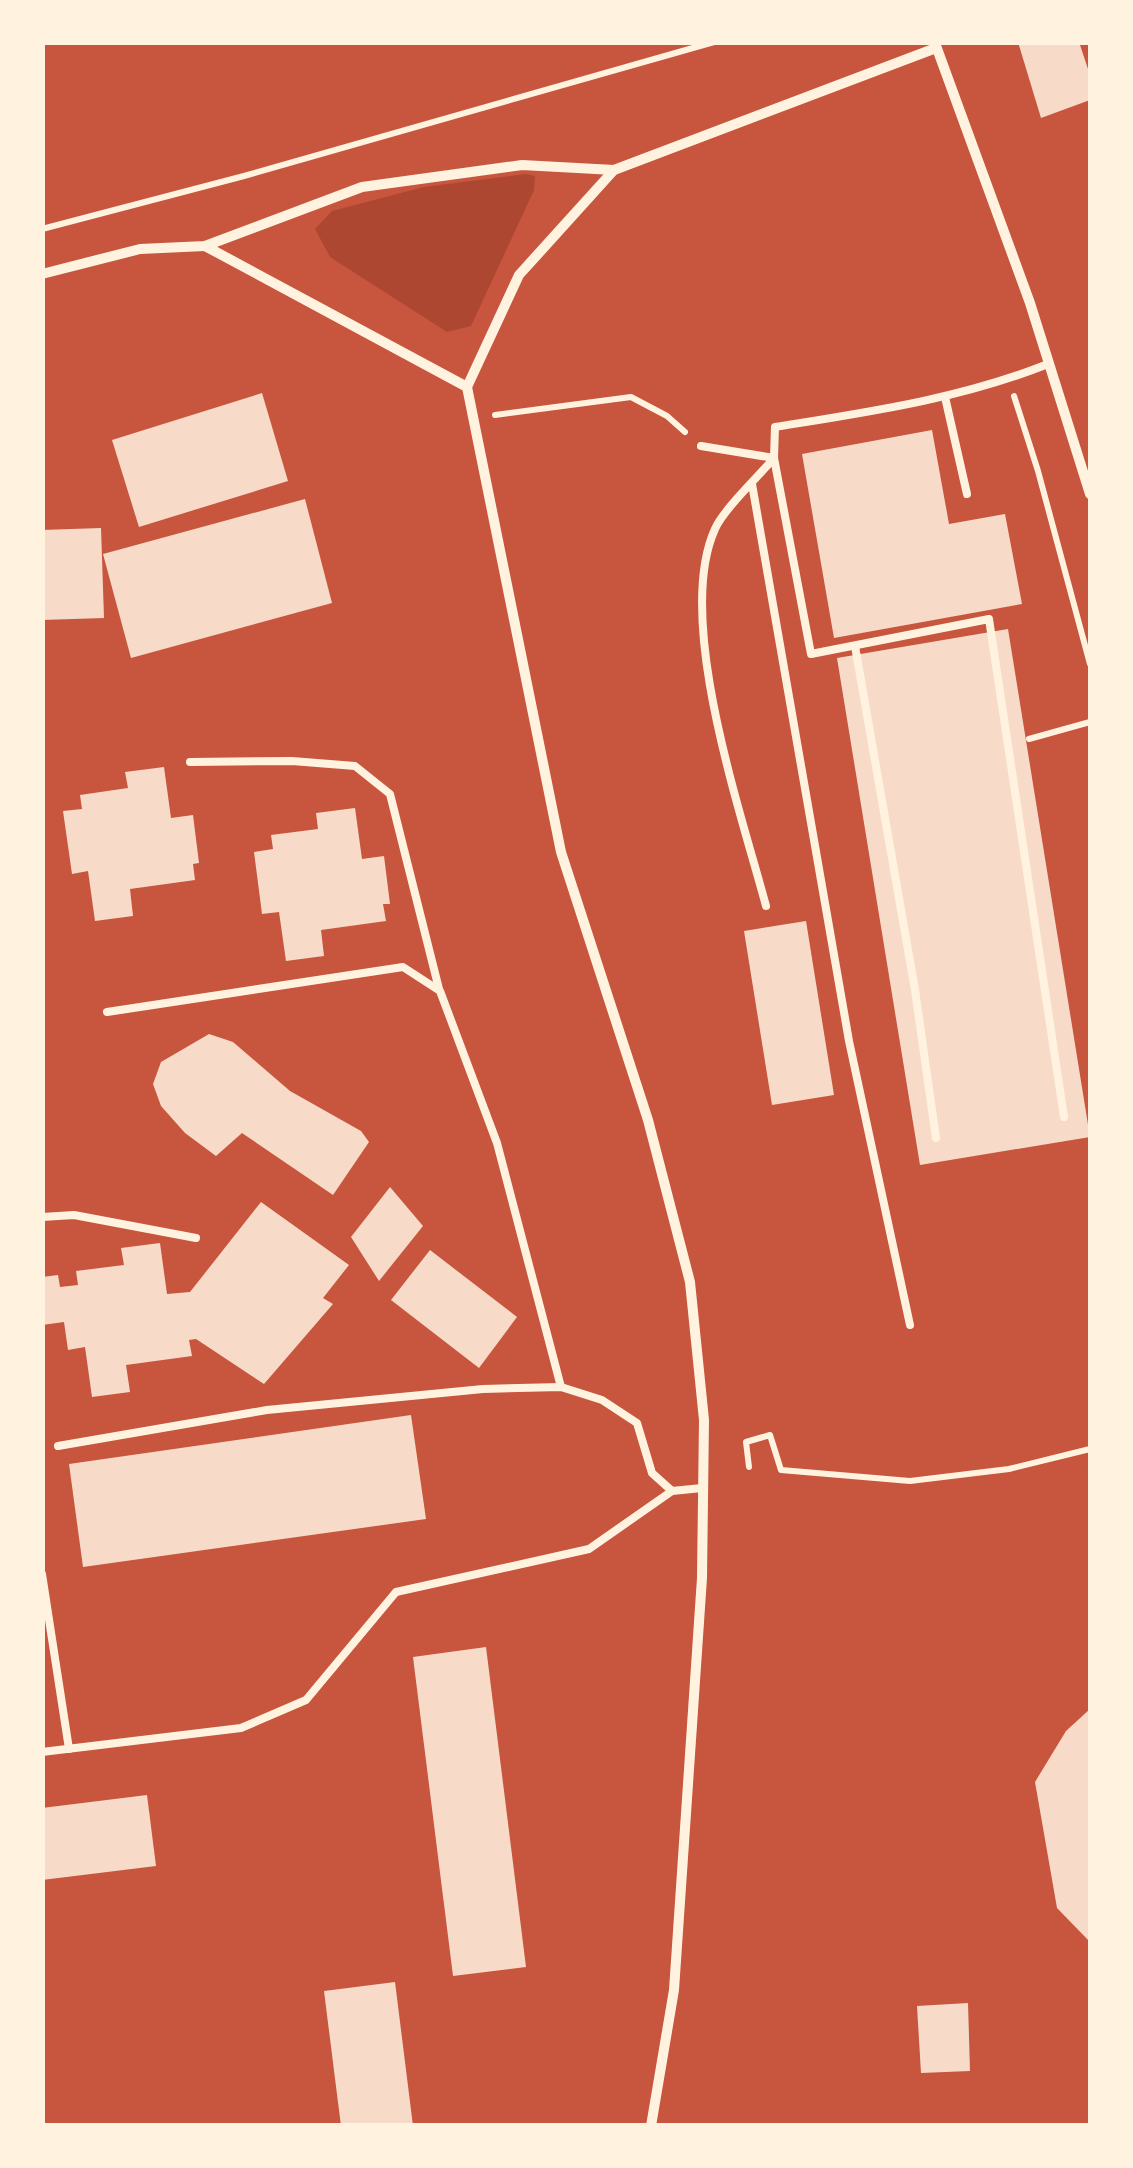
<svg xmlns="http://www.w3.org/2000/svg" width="1133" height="2168" font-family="Merriweather,serif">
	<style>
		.green { fill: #ae4732 }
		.building { fill: #f7dbc8 }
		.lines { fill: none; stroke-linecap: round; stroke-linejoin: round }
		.path { stroke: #fff3e0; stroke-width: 6 }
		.service { stroke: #fff3e0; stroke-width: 8 }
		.minor { stroke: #fff3e0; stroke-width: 10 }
	</style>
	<rect width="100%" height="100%" fill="#c8553d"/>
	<path class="green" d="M 526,174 L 535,176 L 534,190 L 471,326 L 447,332 L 330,257 L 315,229 L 332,211 L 424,187 Z"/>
	<g class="building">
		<path d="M 1018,42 L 1079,42 L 1090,75 L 1090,100 L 1041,118 Z"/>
		<path d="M 262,393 L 288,481 L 139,527 L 112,440 Z"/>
		<path d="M 932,430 L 949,524 L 1005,514 L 1022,604 L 834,638 L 802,454 Z"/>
		<path d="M 305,499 L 332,603 L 131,658 L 103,554 Z"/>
		<path d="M 101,528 L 104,618 L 42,620 L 42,530 Z"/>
		<path d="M 1008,629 L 1090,1137 L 920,1165 L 837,658 Z"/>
		<path d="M 164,767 L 171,818 L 193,815 L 199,863 L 193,864 L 195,880 L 130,889 L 133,916 L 95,921 L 88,871 L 72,874 L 63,811 L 82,809 L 80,795 L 128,788 L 125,772 Z"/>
		<path d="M 355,808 L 362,859 L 384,856 L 390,904 L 383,904 L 386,921 L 321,930 L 324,956 L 286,961 L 279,912 L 262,914 L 254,852 L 273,849 L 271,835 L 318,829 L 316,813 Z"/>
		<path d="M 806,921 L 834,1095 L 772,1105 L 744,931 Z"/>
		<path d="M 209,1034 L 233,1042 L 290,1091 L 361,1131 L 369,1142 L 333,1195 L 242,1133 L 216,1156 L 185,1133 L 161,1106 L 153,1084 L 161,1062 Z"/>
		<path d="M 390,1187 L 423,1226 L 379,1281 L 351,1237 Z"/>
		<path d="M 261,1202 L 349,1265 L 323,1298 L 333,1304 L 264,1384 L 196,1339 L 189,1340 L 192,1356 L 126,1365 L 130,1392 L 92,1397 L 85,1347 L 68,1350 L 64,1322 L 42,1325 L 42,1277 L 58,1275 L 60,1287 L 78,1285 L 76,1271 L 124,1265 L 121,1248 L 160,1243 L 167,1294 L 190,1292 Z"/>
		<path d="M 430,1250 L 517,1317 L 479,1368 L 391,1300 Z"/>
		<path d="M 411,1415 L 426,1519 L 83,1567 L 69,1464 Z"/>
		<path d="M 486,1647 L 526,1967 L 453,1976 L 413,1657 Z"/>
		<path d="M 1090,1709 L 1090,1942 L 1057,1908 L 1035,1782 L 1066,1731 Z"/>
		<path d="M 147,1795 L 156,1866 L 42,1880 L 42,1808 Z"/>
		<path d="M 395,1982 L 413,2126 L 341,2126 L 324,1991 Z"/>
		<path d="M 968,2003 L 970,2071 L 921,2073 L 917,2006 Z"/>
	</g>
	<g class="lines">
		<g class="path">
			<path d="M 42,229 L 244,176 L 714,42"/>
			<path d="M 1014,396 L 1038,471 L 1090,664"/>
			<path d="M 495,415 L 631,397 L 667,416 L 685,432"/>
			<path d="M 1029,739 L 1090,722"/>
			<path d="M 749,1467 L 746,1442 L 770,1435 L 781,1470 L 910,1481 L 1009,1469 L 1090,1449"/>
		</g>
		<g class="service">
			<path d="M 1048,364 C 960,399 868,412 775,427 L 774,458 L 811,654 L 989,619 L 1064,1117"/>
			<path d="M 945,397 L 967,494"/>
			<path d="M 701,446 L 774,458"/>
			<path d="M 752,484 L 849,1041 L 910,1325"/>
			<path d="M 855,646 L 915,990 L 936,1138"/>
			<path d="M 190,762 L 292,761 L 355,766 L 390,794 L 439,989"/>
			<path d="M 766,906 C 741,812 674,619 715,529 C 723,510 759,476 774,458"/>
			<path d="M 107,1012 L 403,967 L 440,991 L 497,1143 L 561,1387"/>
			<path d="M 42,1217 L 74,1215 L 196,1238"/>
			<path d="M 58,1446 L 267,1410 L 483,1389 L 561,1387 L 602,1400 L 637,1423 L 652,1473 L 672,1491 L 702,1488"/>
			<path d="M 42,1574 L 69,1749"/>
			<path d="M 42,1752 L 241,1728 L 306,1700 L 396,1592 L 589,1549 L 672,1491"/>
		</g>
		<g class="minor">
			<path d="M 935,43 L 1030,303 L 1090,494"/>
			<path d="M 205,246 L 467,387 L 561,852 L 648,1120 L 690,1282 L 704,1420 L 702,1578 L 674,1990 L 651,2126"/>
			<path d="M 42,274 L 140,249 L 205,246 L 362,187 L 522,165 L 614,170 L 936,48"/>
			<path d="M 467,387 L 519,275 L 614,170"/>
		</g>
	</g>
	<rect width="1133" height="2168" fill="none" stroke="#fff3e0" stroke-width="90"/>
</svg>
